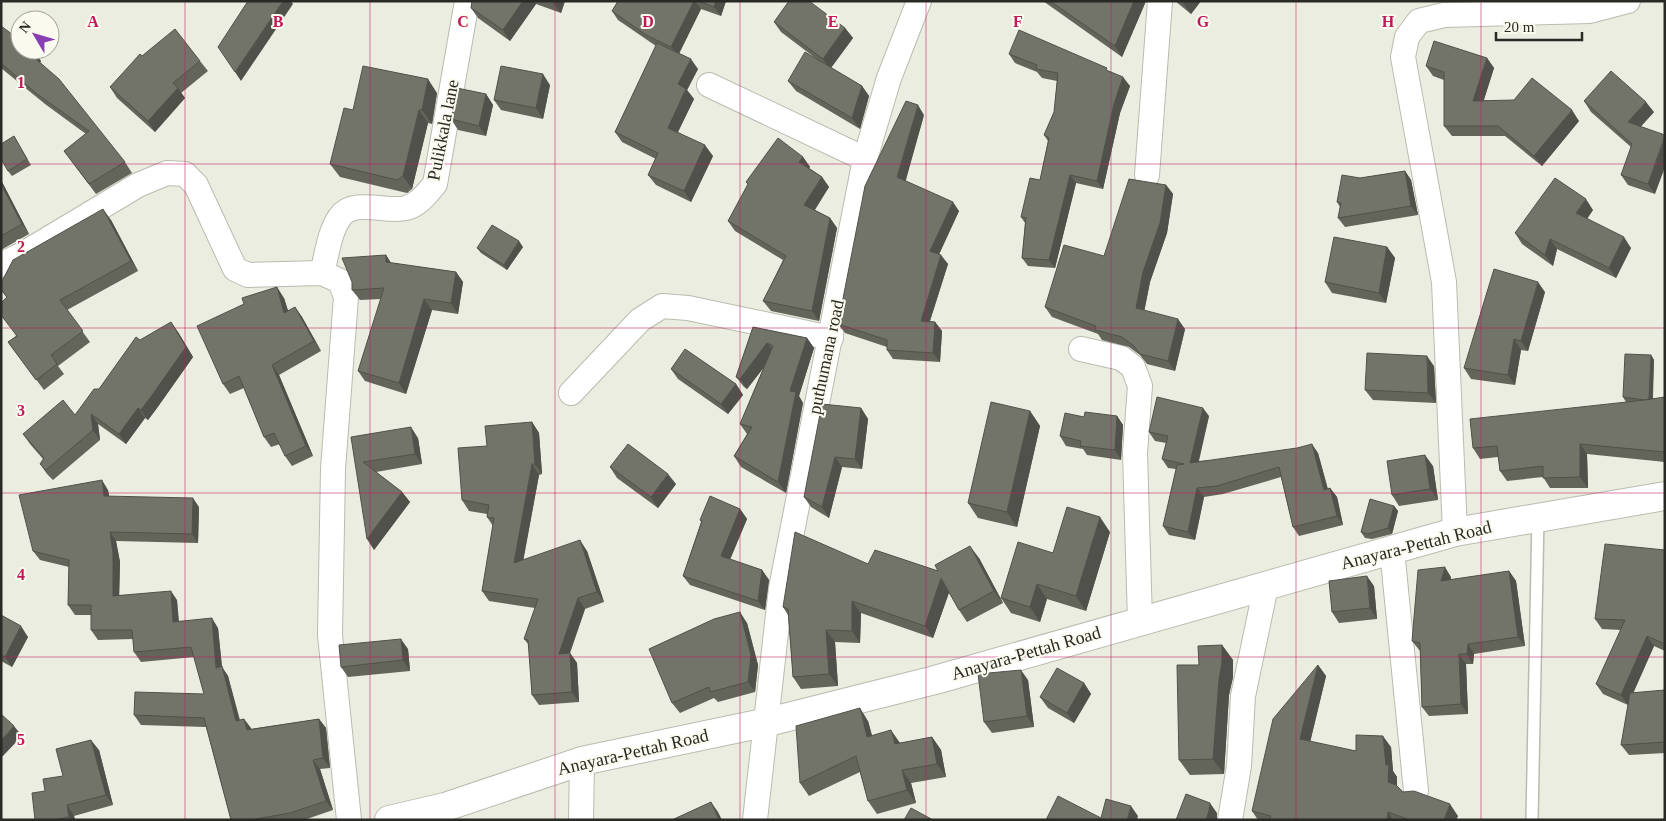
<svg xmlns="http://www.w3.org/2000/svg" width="1666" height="821" font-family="Georgia,serif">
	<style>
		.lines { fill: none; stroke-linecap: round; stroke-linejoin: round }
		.service-casing { stroke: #babbaf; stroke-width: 14 }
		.minor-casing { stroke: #babbaf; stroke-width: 26 }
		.secondary-casing { stroke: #babbaf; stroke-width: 30 }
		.service { stroke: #fff; stroke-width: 11 }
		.minor { stroke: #fff; stroke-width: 24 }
		.secondary { stroke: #fff; stroke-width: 28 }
		.wall { fill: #63645a }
		.shaded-wall { fill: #50514a }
		.building { fill: #737469; stroke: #50514a }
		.grid { fill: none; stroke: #c2185b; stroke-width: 1; stroke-opacity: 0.55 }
		.labels { text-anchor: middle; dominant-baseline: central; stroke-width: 4; stroke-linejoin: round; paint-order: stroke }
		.street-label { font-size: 18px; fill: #292925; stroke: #fafaee }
		.grid-label { font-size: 16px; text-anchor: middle; font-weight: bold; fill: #c2185b; stroke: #fafaee; stroke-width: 4; stroke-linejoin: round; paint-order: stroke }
	</style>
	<rect width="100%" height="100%" fill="#ecede1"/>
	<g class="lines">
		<g class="service-casing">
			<path id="service" d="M 1532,820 L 1538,517"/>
		</g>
		<g class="minor-casing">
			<g id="minor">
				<path d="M 709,85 L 865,159"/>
				<path d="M 1147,175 L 1160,1"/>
				<path d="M 1,265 L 23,254 L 138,185 L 167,173 L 185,174 L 196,185 L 235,269 L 248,275 L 322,273 L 340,281 L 346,297 L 333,469 L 330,635 L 349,820"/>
				<path d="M 322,273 C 327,255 329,232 340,217 C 353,198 387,213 406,208 C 419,205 427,193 435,184 L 467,1"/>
				<path d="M 1081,349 L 1121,358 L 1133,367 L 1140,386 L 1135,453 L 1140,621"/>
				<path d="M 571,393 L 640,320 L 662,306 L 688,308 L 831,338"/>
				<path d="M 1455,532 L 1444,282 L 1403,57 L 1407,37 L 1419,21 L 1444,15 L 1590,11 L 1628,1"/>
				<path d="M 1392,550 L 1416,791"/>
				<path d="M 581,820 L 582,761"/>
				<path d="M 755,820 L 781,588 L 824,368 L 865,159 L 889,78 L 919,1"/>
				<path d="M 1230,820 L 1239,766 L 1243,696 L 1266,586"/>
			</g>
		</g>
		<g class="secondary-casing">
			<path id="secondary" d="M 389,820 L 445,807 L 582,761 L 768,722 L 935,680 L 1455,532 L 1665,496"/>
		</g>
		<use href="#service" class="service"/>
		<use href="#minor" class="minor"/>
		<use href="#secondary" class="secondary"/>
	</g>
	<g class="wall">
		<path d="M 472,1 L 565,1 L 561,13 L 536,4 L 510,41 L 478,18 L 471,8 Z"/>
		<path d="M 618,1 L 726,1 L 721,16 L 701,9 L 679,53 L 698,69 L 687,90 L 694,99 L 678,132 L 713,156 L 691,202 L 656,185 L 648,175 L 656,159 L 622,142 L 615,132 L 656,46 L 618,20 L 612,11 Z"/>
		<path d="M 1043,1 L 1146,1 L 1122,57 Z"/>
		<path d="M 1175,1 L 1201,1 L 1191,14 Z"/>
		<path d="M 774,22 L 845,28 L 853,38 L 831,68 L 862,86 L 869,96 L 860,129 L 796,91 L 788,81 L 818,60 L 781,32 Z"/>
		<path d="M 1,26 L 41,61 L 40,62 L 125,162 L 132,173 L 96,194 L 64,151 L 86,134 L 45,104 L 1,68 Z"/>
		<path d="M 1009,54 L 1111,72 L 1130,86 L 1120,113 L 1103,189 L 1076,183 L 1055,268 L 1028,266 L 1022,258 L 1025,223 L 1021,217 L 1040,180 L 1048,141 L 1044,135 L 1054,112 L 1057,81 L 1042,78 L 1037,72 L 1015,63 Z"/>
		<path d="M 142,56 L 200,61 L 208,71 L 181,93 L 185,98 L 155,132 L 117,98 L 110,87 Z"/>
		<path d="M 1487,58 L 1494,68 L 1484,100 L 1579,121 L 1542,166 L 1505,136 L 1452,136 L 1444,126 L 1444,80 L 1433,76 L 1426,66 Z"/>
		<path d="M 550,85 L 543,119 L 501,110 L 494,100 Z"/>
		<path d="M 437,93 L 432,124 L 428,123 L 412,189 L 407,193 L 340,177 L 330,164 L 353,110 Z"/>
		<path d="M 486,94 L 493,105 L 486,136 L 458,130 L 451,119 Z"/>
		<path d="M 1584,101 L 1654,112 L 1641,126 L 1655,194 L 1628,185 L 1621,175 L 1631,147 L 1591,112 Z"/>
		<path d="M 924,115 L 905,181 L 959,211 L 939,254 L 948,264 L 930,321 L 935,322 L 942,331 L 940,362 L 893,359 L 887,350 L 887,347 L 845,333 L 838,324 Z"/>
		<path d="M 14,136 L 31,165 L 12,176 L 8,171 Z"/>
		<path d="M 803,157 L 810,167 L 809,168 L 822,177 L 829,187 L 815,210 L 830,218 L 837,228 L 819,321 L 771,311 L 763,301 L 783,260 L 735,231 L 728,221 L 748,185 L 746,182 Z"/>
		<path d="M 1405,171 L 1411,180 L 1418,215 L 1345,227 L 1338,218 L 1340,207 L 1337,202 L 1360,178 Z"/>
		<path d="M 1,180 L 29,234 L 1,250 Z"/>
		<path d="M 1166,185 L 1173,194 L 1167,233 L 1150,282 L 1144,311 L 1185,329 L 1175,371 L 1147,364 L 1140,355 L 1129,347 L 1102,340 L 1098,334 L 1052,317 L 1045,307 L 1104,256 Z"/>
		<path d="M 1593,210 L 1587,219 L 1631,248 L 1616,278 L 1557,249 L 1553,266 L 1522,244 L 1515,233 Z"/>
		<path d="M 111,220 L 138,271 L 67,310 L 90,342 L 58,366 L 64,374 L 44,390 L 8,342 L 16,336 L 7,298 L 1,290 Z"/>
		<path d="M 523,247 L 507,270 L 481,253 L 477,248 Z"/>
		<path d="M 1387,247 L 1395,258 L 1386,303 L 1332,293 L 1325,282 Z"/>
		<path d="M 386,255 L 391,263 L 456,272 L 463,282 L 458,314 L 432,310 L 406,394 L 365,381 L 358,371 L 381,299 L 360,300 L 352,290 Z"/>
		<path d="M 1545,292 L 1528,351 L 1521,350 L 1515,385 L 1471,379 L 1464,368 Z"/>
		<path d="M 284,298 L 288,311 L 295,307 L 302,317 L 321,351 L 279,375 L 313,456 L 292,466 L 285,456 L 280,444 L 271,447 L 264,437 L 244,388 L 230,394 L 223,384 Z"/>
		<path d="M 753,327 L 807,338 L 814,348 L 799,396 L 803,403 L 786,493 L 741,467 L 734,456 L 747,434 L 740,424 L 764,367 L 747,389 L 744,387 L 736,377 Z"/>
		<path d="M 178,332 L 193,357 L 157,408 L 148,420 L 145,418 L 126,444 L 98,424 L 100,440 L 53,480 L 47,474 L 40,464 L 43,459 L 30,444 L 23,434 L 75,415 L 99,389 L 140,340 Z"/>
		<path d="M 1651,355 L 1654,360 L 1653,399 L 1665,397 L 1665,462 L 1587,454 L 1588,488 L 1550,488 L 1543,477 L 1507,481 L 1500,471 L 1498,457 L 1480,459 L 1473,448 L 1626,402 L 1623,397 Z"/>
		<path d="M 1434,366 L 1436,403 L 1373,400 L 1365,390 Z"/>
		<path d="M 671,369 L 736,384 L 743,395 L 728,414 L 678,379 Z"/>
		<path d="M 861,408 L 868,419 L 862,469 L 842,467 L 829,518 L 811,507 L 804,497 Z"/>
		<path d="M 1030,411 L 1040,426 L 1017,527 L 978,518 L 968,503 Z"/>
		<path d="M 1117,416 L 1123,425 L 1121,460 L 1087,455 L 1083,449 L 1066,446 L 1060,436 L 1084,417 Z"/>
		<path d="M 1209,416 L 1199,461 L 1318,453 L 1328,489 L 1330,488 L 1337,497 L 1343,525 L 1299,536 L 1293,527 L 1281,477 L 1223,494 L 1204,497 L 1195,540 L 1169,535 L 1163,526 L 1176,469 L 1168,468 L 1162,459 L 1166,443 L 1155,441 L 1149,432 Z"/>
		<path d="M 532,422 L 539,433 L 542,474 L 539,475 L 523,560 L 587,551 L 604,602 L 585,609 L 570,653 L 577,663 L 579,702 L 539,705 L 532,695 L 529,645 L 524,639 L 535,608 L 489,601 L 482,591 L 493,526 L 487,517 L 487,514 L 469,511 L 462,500 L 487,446 Z"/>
		<path d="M 351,437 L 418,438 L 422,464 L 376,472 L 402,492 L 410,502 L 374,550 Z"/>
		<path d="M 1433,466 L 1438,500 L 1399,506 L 1392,495 Z"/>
		<path d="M 610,467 L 676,484 L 658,508 L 617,478 Z"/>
		<path d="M 108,490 L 109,496 L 199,507 L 198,543 L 116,541 L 120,562 L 119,595 L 177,600 L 179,621 L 218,628 L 222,667 L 228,676 L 240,720 L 244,719 L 251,729 L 319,719 L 326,728 L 330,768 L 320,769 L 333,810 L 304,820 L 231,820 L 206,727 L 141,725 L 134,715 L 204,694 L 194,657 L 141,662 L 134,652 L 133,639 L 98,640 L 91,630 L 91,615 L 75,615 L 68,605 L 69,567 L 40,560 L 33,551 Z"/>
		<path d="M 1394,506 L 1398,511 L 1392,534 L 1372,539 L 1365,538 L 1361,532 Z"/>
		<path d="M 740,509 L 747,519 L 730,560 L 762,570 L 769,580 L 765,610 L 690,585 L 683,576 L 701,522 L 700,520 Z"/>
		<path d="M 1110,532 L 1086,611 L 1047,599 L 1040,622 L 1011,613 L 1001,598 L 1053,553 Z"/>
		<path d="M 1665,550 L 1665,651 L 1654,646 L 1633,693 L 1665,690 L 1665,753 L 1629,755 L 1621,745 L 1628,705 L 1603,694 L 1596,684 L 1621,630 L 1602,629 L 1595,619 Z"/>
		<path d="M 979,558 L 1003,603 L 967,622 L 959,610 L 949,592 L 933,638 L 861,613 L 860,643 L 835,642 L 838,686 L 801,689 L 793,677 L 788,615 L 783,607 L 868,564 L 938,571 Z"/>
		<path d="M 1509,571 L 1516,581 L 1525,646 L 1474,654 L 1473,664 L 1466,664 L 1468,714 L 1429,716 L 1422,707 L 1420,651 L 1412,641 L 1451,577 L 1451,580 Z"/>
		<path d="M 1374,586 L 1377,619 L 1339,623 L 1332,612 Z"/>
		<path d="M 1,615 L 28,637 L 12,667 L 1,661 Z"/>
		<path d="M 747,623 L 758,665 L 755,692 L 718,702 L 714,698 L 680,713 L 672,703 Z"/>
		<path d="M 1222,645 L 1233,660 L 1233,677 L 1229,695 L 1224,774 L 1190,775 L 1179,760 L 1199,665 Z"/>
		<path d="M 408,649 L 410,671 L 348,677 L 341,667 Z"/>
		<path d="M 1318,665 L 1326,676 L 1310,742 L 1356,751 L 1391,747 L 1393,771 L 1397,777 L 1397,786 L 1403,792 L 1458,816 L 1456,820 L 1258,820 L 1252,811 Z"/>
		<path d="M 1028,680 L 1034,727 L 992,733 L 984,722 Z"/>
		<path d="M 1084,683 L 1091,694 L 1074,723 L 1048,708 L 1040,697 Z"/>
		<path d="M 868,721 L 872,736 L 900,743 L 932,737 L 941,750 L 946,777 L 911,783 L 916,803 L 877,814 L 868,801 L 860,772 L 809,796 L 800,783 Z"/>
		<path d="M 99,750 L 113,805 L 74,816 L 75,820 L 35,820 L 45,791 L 63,776 Z"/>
	</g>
	<g class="shaded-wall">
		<path d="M 283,1 L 291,1 L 293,4 L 241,81 L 235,72 Z"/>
		<path d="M 523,1 L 534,1 L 536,4 L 510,41 L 503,30 Z"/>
		<path d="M 554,1 L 565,1 L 561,13 L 553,3 Z"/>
		<path d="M 694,1 L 695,1 L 701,9 L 678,56 L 671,47 Z"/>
		<path d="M 716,1 L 726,1 L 721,16 L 714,7 Z"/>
		<path d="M 1134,1 L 1146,1 L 1122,57 L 1115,46 Z"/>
		<path d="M 1185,1 L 1201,1 L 1191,14 L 1183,3 Z"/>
		<path d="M 845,28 L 853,38 L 830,69 L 823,59 Z"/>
		<path d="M 33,50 L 41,61 L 38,65 L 30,54 Z"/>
		<path d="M 1487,58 L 1494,68 L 1480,111 L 1473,101 Z"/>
		<path d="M 691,59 L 698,69 L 687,90 L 694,99 L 675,138 L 668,128 L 678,84 Z"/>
		<path d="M 543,74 L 550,85 L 543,119 L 536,108 Z"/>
		<path d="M 1123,77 L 1130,86 L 1120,113 L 1103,189 L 1097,181 L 1114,104 Z"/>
		<path d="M 428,79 L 437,93 L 432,124 L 422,110 Z"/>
		<path d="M 862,86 L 869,96 L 860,129 L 852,118 Z"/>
		<path d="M 178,88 L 185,98 L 155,132 L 148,121 Z"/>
		<path d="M 486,94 L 493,105 L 486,136 L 479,126 Z"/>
		<path d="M 1646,102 L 1654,112 L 1636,132 L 1628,122 Z"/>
		<path d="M 918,105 L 924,115 L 904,187 L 897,177 Z"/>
		<path d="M 419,110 L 428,123 L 412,189 L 403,176 Z"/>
		<path d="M 1572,110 L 1579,121 L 1542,166 L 1534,156 Z"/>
		<path d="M 1665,136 L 1665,167 L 1655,194 L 1648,184 Z"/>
		<path d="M 705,145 L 713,156 L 691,202 L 684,191 Z"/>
		<path d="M 803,157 L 810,167 L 806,172 L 799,162 Z"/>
		<path d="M 1405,171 L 1411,180 L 1418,215 L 1411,206 Z"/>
		<path d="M 1070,175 L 1076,183 L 1055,268 L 1049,260 Z"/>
		<path d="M 822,177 L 829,187 L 811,215 L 804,205 Z"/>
		<path d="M 1,180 L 29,234 L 22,224 L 1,184 Z"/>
		<path d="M 1166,185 L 1173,194 L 1167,233 L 1150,282 L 1143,318 L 1136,308 L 1143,272 Z"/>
		<path d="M 1586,199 L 1593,210 L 1583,224 L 1576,213 Z"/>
		<path d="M 953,202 L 959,211 L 936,261 L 930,251 Z"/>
		<path d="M 103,209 L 111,220 L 138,271 L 131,261 Z"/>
		<path d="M 830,218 L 837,228 L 819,321 L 812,311 Z"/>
		<path d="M 1624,237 L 1631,248 L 1616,278 L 1609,268 Z"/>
		<path d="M 1550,239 L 1557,249 L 1553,266 L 1545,255 Z"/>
		<path d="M 519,241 L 523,247 L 507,270 L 504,265 Z"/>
		<path d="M 1387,247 L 1395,258 L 1386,303 L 1379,293 Z"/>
		<path d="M 386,255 L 393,266 L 386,262 Z"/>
		<path d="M 941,255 L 948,264 L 927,330 L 921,321 Z"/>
		<path d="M 456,272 L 463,282 L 458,314 L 451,303 Z"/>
		<path d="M 1538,282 L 1545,292 L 1528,351 L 1521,341 Z"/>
		<path d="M 277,287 L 284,298 L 292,323 L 284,313 Z"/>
		<path d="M 424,299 L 432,310 L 406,394 L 399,383 Z"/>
		<path d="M 295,307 L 302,317 L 321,351 L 314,341 Z"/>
		<path d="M 1178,319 L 1185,329 L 1175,371 L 1168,361 Z"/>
		<path d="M 171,322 L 178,332 L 193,357 L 157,408 L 148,420 L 141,410 Z"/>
		<path d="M 935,322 L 942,331 L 940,362 L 933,353 Z"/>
		<path d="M 807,338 L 814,348 L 799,396 L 803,403 L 786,493 L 778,482 L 790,391 Z"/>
		<path d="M 1514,339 L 1521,350 L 1515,385 L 1508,375 Z"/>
		<path d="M 767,343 L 775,353 L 747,389 L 740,379 Z"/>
		<path d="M 1651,355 L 1654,360 L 1652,406 L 1648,401 Z"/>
		<path d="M 1427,356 L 1434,366 L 1436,403 L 1428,393 Z"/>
		<path d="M 272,365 L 279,375 L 313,456 L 306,446 Z"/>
		<path d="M 736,384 L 743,395 L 728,414 L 721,404 Z"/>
		<path d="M 138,408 L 145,418 L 126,444 L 119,434 Z"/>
		<path d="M 861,408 L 868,419 L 862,469 L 855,459 Z"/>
		<path d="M 1203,408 L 1209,416 L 1196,471 L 1190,463 Z"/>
		<path d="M 1030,411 L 1040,426 L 1017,527 L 1007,512 Z"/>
		<path d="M 91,414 L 98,424 L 100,440 L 93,430 Z"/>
		<path d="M 1117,416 L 1123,425 L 1121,460 L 1115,450 Z"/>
		<path d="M 532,422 L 539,433 L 542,474 L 535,464 Z"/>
		<path d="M 411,427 L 418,438 L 422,464 L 415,454 Z"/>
		<path d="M 1312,444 L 1318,453 L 1330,498 L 1324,490 Z"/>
		<path d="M 1580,444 L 1587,454 L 1588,488 L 1580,477 Z"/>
		<path d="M 1425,455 L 1433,466 L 1438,500 L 1430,489 Z"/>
		<path d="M 835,457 L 842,467 L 829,518 L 822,507 Z"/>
		<path d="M 532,464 L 539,475 L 521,573 L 514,563 Z"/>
		<path d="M 668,474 L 676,484 L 658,508 L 651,497 Z"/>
		<path d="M 102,480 L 108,490 L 111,505 L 104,496 Z"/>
		<path d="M 1197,488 L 1204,497 L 1195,540 L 1188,532 Z"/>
		<path d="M 1330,488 L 1337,497 L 1343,525 L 1337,516 Z"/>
		<path d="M 402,492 L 410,502 L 374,550 L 367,539 Z"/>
		<path d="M 193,498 L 199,507 L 198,543 L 192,534 Z"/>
		<path d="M 1394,506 L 1398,511 L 1392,534 L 1388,528 Z"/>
		<path d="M 740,509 L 747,519 L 727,566 L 721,556 Z"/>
		<path d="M 1100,517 L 1110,532 L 1086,611 L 1076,596 Z"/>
		<path d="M 110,532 L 116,541 L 120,562 L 119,605 L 113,596 Z"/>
		<path d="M 580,540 L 587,551 L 604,602 L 597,592 Z"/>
		<path d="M 970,546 L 979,558 L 1003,603 L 994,591 Z"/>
		<path d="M 1445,567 L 1451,577 L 1448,591 L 1441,581 Z"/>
		<path d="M 762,570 L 769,580 L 765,610 L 758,601 Z"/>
		<path d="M 1509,571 L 1516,581 L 1525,646 L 1518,637 Z"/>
		<path d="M 1367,576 L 1374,586 L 1377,619 L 1370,608 Z"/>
		<path d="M 941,578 L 950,590 L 933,638 L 925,626 Z"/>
		<path d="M 1037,584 L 1047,599 L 1040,622 L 1030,607 Z"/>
		<path d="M 171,591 L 177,600 L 179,631 L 173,622 Z"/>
		<path d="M 578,598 L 585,609 L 566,664 L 559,654 Z"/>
		<path d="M 852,601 L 861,613 L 860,643 L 852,631 Z"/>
		<path d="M 740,612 L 747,623 L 758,665 L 755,692 L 748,682 Z"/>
		<path d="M 212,618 L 218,628 L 222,667 L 228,676 L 242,731 L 236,721 L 216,668 Z"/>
		<path d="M 21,626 L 28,637 L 12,667 L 5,657 Z"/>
		<path d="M 826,630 L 835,642 L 838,686 L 829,674 Z"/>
		<path d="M 1647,636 L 1654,646 L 1628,705 L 1621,695 Z"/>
		<path d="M 401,639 L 408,649 L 410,671 L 403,660 Z"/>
		<path d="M 1468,644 L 1474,654 L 1473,664 L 1467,654 Z"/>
		<path d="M 1222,645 L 1233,660 L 1233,677 L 1229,695 L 1224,774 L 1213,759 Z"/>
		<path d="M 570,653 L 577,663 L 579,702 L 572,692 Z"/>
		<path d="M 1459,654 L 1466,664 L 1468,714 L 1461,704 Z"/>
		<path d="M 1318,665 L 1326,676 L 1308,751 L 1300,739 Z"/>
		<path d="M 1021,670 L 1028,680 L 1034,727 L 1027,716 Z"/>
		<path d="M 1084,683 L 1091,694 L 1074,723 L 1067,713 Z"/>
		<path d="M 860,708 L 868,721 L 876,750 L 867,737 Z"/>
		<path d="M 244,719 L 251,728 L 254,739 L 247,730 Z"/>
		<path d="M 319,719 L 326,728 L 330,768 L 323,758 Z"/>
		<path d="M 14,726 L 22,736 L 1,758 L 1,740 Z"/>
		<path d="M 891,730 L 900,743 L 895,744 Z"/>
		<path d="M 1383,736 L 1391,747 L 1393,771 L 1397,777 L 1397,794 L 1388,782 Z"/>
		<path d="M 932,737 L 941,750 L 946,777 L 937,764 Z"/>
		<path d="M 91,740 L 99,750 L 113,805 L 106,795 Z"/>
		<path d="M 313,760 L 320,769 L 333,810 L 326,801 Z"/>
		<path d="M 902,770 L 911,783 L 916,803 L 907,790 Z"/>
		<path d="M 711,802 L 718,812 L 722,820 L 719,820 Z"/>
		<path d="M 1210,803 L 1217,813 L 1217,820 L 1206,820 Z"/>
		<path d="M 1450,804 L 1458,816 L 1456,820 L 1444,820 Z"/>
		<path d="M 67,805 L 74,816 L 75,820 L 71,820 L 69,817 Z"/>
		<path d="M 1131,806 L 1138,816 L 1137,820 L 1127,820 Z"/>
		<path d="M 1388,812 L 1393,820 L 1387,820 Z"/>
	</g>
	<g class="building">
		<path d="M 248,1 L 283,1 L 235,72 L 218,47 Z"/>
		<path d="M 472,1 L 523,1 L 503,30 L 471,8 Z"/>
		<path d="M 618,1 L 694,1 L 671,47 L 646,35 L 612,11 Z"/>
		<path d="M 698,1 L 716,1 L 714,7 Z"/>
		<path d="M 789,1 L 809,1 L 845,28 L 823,59 L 774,22 Z"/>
		<path d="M 1050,1 L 1134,1 L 1115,46 Z"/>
		<path d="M 1,26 L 20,40 L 20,50 L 33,50 L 30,54 L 59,79 L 125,162 L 89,184 L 64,151 L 89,131 L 37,94 L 1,63 Z"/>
		<path d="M 175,29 L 200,61 L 173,83 L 178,88 L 148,121 L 110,87 L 140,54 L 142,56 Z"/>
		<path d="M 1019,30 L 1107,68 L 1106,70 L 1123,77 L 1114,104 L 1097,181 L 1070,175 L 1049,260 L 1022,258 L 1026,218 L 1021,217 L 1030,178 L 1040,180 L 1049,138 L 1044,135 L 1054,112 L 1058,73 L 1036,69 L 1037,65 L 1009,54 Z"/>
		<path d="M 1434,41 L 1487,58 L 1473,101 L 1514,100 L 1532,78 L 1572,110 L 1534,156 L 1498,126 L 1444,126 L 1444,72 L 1426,66 Z"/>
		<path d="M 657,43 L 691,59 L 678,84 L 686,89 L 668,128 L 705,145 L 684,191 L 648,175 L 658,153 L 615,132 Z"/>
		<path d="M 805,52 L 862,86 L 852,118 L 788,81 Z"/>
		<path d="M 363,66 L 428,79 L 422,110 L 419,110 L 403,176 L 397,180 L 330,164 L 344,108 L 353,110 Z"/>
		<path d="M 501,66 L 543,74 L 536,108 L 494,100 Z"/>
		<path d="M 1611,71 L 1646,102 L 1628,122 L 1665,135 L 1648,184 L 1621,175 L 1632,144 L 1584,101 Z"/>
		<path d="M 457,88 L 486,94 L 479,126 L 451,119 Z"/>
		<path d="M 906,101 L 918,105 L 897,177 L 953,202 L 930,251 L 941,255 L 921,321 L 935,322 L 933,353 L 887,350 L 887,340 L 838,324 L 865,186 Z"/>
		<path d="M 14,136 L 27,159 L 8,171 L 1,159 L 1,144 Z"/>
		<path d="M 778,138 L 803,157 L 799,162 L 822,177 L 804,205 L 830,218 L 812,311 L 763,301 L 786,256 L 728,221 L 748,184 L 746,182 Z"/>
		<path d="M 1405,171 L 1411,206 L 1338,218 L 1341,203 L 1337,202 L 1342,175 L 1360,178 Z"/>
		<path d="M 1555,178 L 1586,199 L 1576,213 L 1624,237 L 1609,268 L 1550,239 L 1545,255 L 1515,233 Z"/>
		<path d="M 1129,179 L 1166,185 L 1160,223 L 1143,272 L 1136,308 L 1178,319 L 1168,361 L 1140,354 L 1134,346 L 1122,337 L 1095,330 L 1096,326 L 1045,307 L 1064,245 L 1104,256 Z"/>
		<path d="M 1,184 L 22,224 L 1,236 Z"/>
		<path d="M 103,209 L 131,261 L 60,300 L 83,331 L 51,355 L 57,364 L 36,380 L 8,342 L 17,336 L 1,315 L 1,303 L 7,297 L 1,289 L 1,283 L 13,260 Z"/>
		<path d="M 492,225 L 519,241 L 504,265 L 477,248 Z"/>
		<path d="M 1334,237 L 1387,247 L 1379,293 L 1325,282 Z"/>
		<path d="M 386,255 L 386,262 L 456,272 L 451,303 L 424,299 L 399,383 L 358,371 L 384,288 L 352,290 L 352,282 L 342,258 Z"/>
		<path d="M 1494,269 L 1538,282 L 1521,341 L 1514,339 L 1508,375 L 1464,368 Z"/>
		<path d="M 277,287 L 284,313 L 295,307 L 314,341 L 272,365 L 306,446 L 285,456 L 274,433 L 264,437 L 239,376 L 223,384 L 197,326 L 244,304 L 242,298 Z"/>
		<path d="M 171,322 L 186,347 L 150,398 L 141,410 L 138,408 L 119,434 L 91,414 L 93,430 L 46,470 L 40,464 L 44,458 L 23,434 L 63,400 L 75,415 L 94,389 L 99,389 L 136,337 L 140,340 Z"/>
		<path d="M 753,327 L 807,338 L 790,391 L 796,392 L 778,482 L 734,456 L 752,427 L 740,424 L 773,346 L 767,343 L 740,379 L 736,377 Z"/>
		<path d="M 685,349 L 736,384 L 721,404 L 671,369 Z"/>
		<path d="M 1367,353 L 1427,356 L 1428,393 L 1365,390 Z"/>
		<path d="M 1625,354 L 1651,355 L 1649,399 L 1644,400 L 1623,397 Z"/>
		<path d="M 1157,397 L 1203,408 L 1190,463 L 1297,448 L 1312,444 L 1324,490 L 1330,488 L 1337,516 L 1293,527 L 1279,467 L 1217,486 L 1197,488 L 1188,532 L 1163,526 L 1177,465 L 1184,464 L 1162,459 L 1168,436 L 1149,432 Z"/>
		<path d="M 1665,397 L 1665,452 L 1580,444 L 1580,477 L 1543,478 L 1543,466 L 1500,471 L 1497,446 L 1473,448 L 1470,419 L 1645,400 Z"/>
		<path d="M 991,402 L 1030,411 L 1007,512 L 968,503 Z"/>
		<path d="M 822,404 L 861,408 L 855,459 L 835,457 L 822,507 L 804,497 Z"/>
		<path d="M 1085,412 L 1117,416 L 1115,450 L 1080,446 L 1081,441 L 1060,436 L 1065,413 L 1084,417 Z"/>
		<path d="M 532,422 L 535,464 L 532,464 L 514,563 L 580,540 L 597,592 L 578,598 L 559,654 L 570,653 L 572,692 L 532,695 L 528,640 L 524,639 L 538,599 L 482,591 L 494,518 L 487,517 L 489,505 L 462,500 L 458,448 L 487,446 L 485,426 Z"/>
		<path d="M 411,427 L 415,454 L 363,462 L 402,492 L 367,539 L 351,437 Z"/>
		<path d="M 628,444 L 668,474 L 651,497 L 610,467 Z"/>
		<path d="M 1425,455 L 1430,489 L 1392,495 L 1387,461 Z"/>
		<path d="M 102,480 L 104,496 L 193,498 L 192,534 L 110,532 L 113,553 L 113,596 L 171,591 L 173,622 L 212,618 L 216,668 L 222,666 L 236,721 L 244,719 L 247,730 L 319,719 L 323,758 L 313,760 L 326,801 L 290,813 L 250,820 L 231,820 L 204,718 L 134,715 L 135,692 L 204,694 L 191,647 L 134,652 L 132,630 L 91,630 L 91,605 L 68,605 L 69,560 L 33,551 L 19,495 Z"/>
		<path d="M 710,496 L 740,509 L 721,556 L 762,570 L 758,601 L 683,576 L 702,521 L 700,520 Z"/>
		<path d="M 1370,499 L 1394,506 L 1388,528 L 1368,534 L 1361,532 Z"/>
		<path d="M 1067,507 L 1100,517 L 1076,596 L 1037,584 L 1030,607 L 1001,598 L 1018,542 L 1053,553 Z"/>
		<path d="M 795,532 L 868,564 L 875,550 L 938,571 L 935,565 L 970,546 L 994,591 L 959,610 L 941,578 L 925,626 L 852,601 L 852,631 L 826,630 L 829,674 L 793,677 L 788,609 L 783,607 Z"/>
		<path d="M 1605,544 L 1665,550 L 1665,644 L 1647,636 L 1621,695 L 1596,684 L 1625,620 L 1595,619 Z"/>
		<path d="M 1445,567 L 1441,581 L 1509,571 L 1518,637 L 1468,644 L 1467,654 L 1459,654 L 1461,704 L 1422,707 L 1420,643 L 1412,641 L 1418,570 Z"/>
		<path d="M 1367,576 L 1370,608 L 1332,612 L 1329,581 Z"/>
		<path d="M 740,612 L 751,655 L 748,682 L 710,692 L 709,687 L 672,703 L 649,649 L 714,619 Z"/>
		<path d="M 1,615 L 21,626 L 5,657 L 1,655 Z"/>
		<path d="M 401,639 L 403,660 L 341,667 L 339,645 Z"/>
		<path d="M 1222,645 L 1222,662 L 1219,680 L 1213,759 L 1179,760 L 1177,665 L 1199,665 L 1198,646 Z"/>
		<path d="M 1318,665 L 1300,739 L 1356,751 L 1356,735 L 1383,736 L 1386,765 L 1389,765 L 1388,782 L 1396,785 L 1403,792 L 1414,791 L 1450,804 L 1444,820 L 1410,820 L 1388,812 L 1387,820 L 1269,820 L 1271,816 L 1252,811 L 1273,719 Z"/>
		<path d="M 1057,668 L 1084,683 L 1067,713 L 1040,697 Z"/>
		<path d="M 1021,670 L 1027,716 L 984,722 L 978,674 Z"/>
		<path d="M 1665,690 L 1665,742 L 1621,745 L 1630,693 Z"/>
		<path d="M 860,708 L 867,737 L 891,730 L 895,744 L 932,737 L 937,764 L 902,770 L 907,790 L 868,801 L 856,756 L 800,783 L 796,726 Z"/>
		<path d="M 1,714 L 14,726 L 1,740 Z"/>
		<path d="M 91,740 L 106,795 L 67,805 L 69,817 L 53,820 L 35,820 L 32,793 L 45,791 L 43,779 L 63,776 L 56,749 Z"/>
		<path d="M 1186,794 L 1210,803 L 1209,811 L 1206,820 L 1176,820 Z"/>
		<path d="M 1058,796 L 1101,818 L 1106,799 L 1131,806 L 1127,820 L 1046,820 Z"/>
		<path d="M 711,802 L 719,820 L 674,820 L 674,819 Z"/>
		<path d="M 911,808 L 933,820 L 904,820 Z"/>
	</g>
	<path class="grid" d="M 185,1 L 185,820M 370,1 L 370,820M 555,1 L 555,820M 740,1 L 740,820M 926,1 L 926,820M 1111,1 L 1111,820M 1296,1 L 1296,820M 1481,1 L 1481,820M 1,164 L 1665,164M 1,328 L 1665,328M 1,493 L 1665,493M 1,657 L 1665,657"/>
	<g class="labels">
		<g class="street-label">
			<text transform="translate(443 130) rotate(-79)">Pulikkala lane</text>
			<text transform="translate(826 357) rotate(-78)">puthumana road</text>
			<text transform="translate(1416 545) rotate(-14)">Anayara-Pettah Road</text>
			<text transform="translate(1026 653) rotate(-16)">Anayara-Pettah Road</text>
			<text transform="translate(633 752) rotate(-13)">Anayara-Pettah Road</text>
		</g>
	</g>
	<g class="grid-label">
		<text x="93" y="27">A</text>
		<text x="278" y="27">B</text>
		<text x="463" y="27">C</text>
		<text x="648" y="27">D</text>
		<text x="833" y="27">E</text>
		<text x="1018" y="27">F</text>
		<text x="1203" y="27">G</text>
		<text x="1388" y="27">H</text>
		<text x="21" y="88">1</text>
		<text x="21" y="252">2</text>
		<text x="21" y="416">3</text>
		<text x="21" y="580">4</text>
		<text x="21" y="745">5</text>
	</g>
	<rect width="1666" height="821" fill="none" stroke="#292925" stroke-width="5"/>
	<g transform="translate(35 35) rotate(308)"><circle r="24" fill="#fafaee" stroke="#a6a69e"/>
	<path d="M0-4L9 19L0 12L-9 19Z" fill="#883fb2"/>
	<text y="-8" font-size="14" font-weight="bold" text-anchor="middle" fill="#292925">N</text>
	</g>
	<path d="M1496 32v8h86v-8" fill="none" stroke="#292925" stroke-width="2.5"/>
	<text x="1504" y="32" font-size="15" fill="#292925" stroke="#fafaee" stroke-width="4" paint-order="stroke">20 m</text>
</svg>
